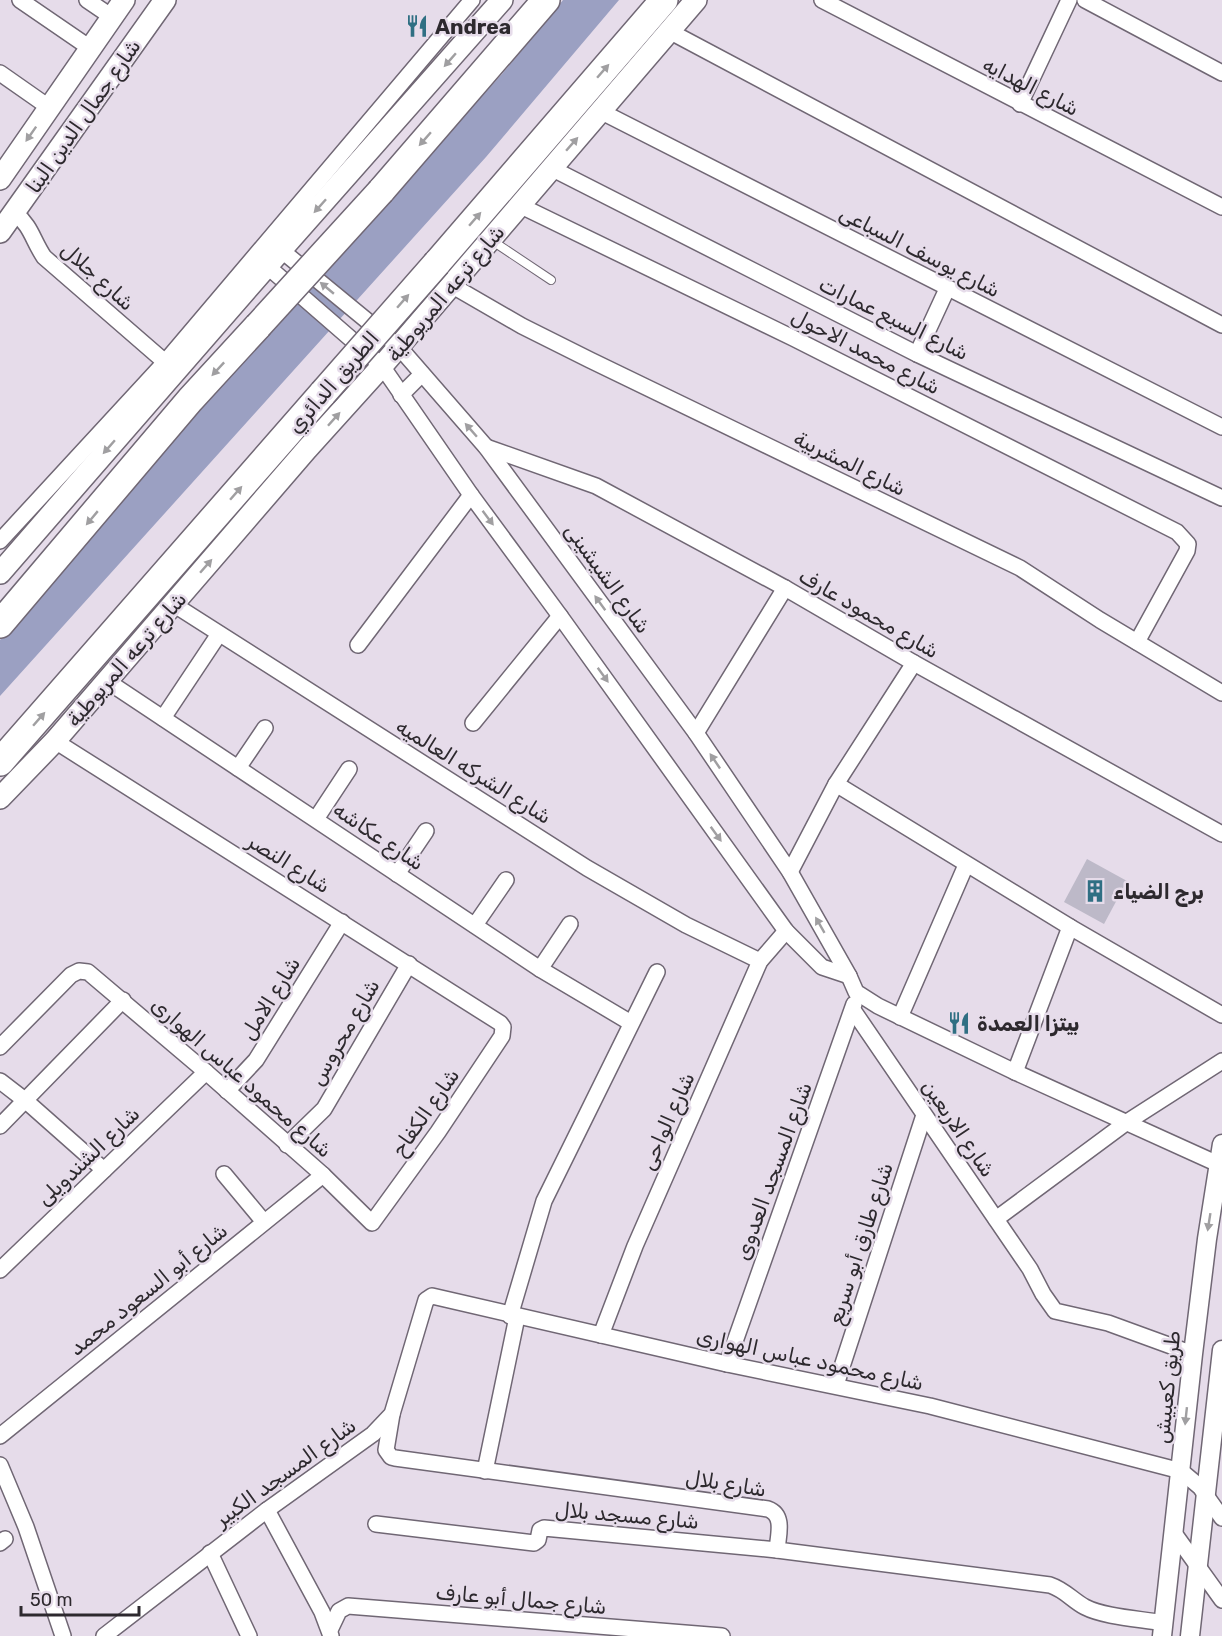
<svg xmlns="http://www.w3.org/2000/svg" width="1222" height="1636" font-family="Rubik,'Noto Sans Arabic',sans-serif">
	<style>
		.water { fill: #9ba0c2 }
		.building { fill: #bdb9c8 }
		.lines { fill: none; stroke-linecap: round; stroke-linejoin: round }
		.service-casing { stroke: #706774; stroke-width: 10 }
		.minor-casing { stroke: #706774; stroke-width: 18 }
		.tertiary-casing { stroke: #706774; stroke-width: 21 }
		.secondary-casing { stroke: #706774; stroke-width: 24 }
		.motorway-casing { stroke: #706774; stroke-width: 30 }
		.service { stroke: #fff; stroke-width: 8 }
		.minor { stroke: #fff; stroke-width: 15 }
		.tertiary { stroke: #fff; stroke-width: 18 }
		.secondary { stroke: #fff; stroke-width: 21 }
		.motorway { stroke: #fff; stroke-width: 27 }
		.motorway-bridge-casing { stroke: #706774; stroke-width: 30; stroke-linecap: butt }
		.motorway-bridge { stroke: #fff; stroke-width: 27 }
		.oneway { fill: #a09fa1 }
		.labels { text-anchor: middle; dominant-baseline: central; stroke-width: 5; stroke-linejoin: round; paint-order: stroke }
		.poi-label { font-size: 21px; font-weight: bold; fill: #2d292e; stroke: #e6dcea; text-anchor: start }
		.street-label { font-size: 21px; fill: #2d292e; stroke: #e6dcea }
	</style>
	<rect width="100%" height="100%" fill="#e6dcea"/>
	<path class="water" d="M 563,0 L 619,0 L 486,157 L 0,696 L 0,640 L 177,432 L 502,74 Z"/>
	<path class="building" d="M 1087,859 L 1127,881 L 1104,924 L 1064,902 Z"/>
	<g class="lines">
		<g class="service-casing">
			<path id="service" d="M 491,240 L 551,280"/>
		</g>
		<g class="minor-casing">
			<g id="minor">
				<path d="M 20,0 L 90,48"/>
				<path d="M 87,0 L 112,17"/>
				<path d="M 822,0 L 1222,207"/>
				<path d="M 1085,0 L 1222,73"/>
				<path d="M 669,31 L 1222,325"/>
				<path d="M 0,73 L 50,108"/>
				<path d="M 1020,104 L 1069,0"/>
				<path d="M 600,111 L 1222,427"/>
				<path d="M 551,168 L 917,354 L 1222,498"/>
				<path d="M 519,205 L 793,338 L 1177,532 L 1188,544 L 1187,551 L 1137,642"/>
				<path d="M 14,212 C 32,227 32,239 44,257 L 165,362"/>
				<path d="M 281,250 L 399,347 L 486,447 L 696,733 L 790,872 L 849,976 L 856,992 L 878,1006 L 1015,1072 L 1218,1164"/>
				<path d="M 267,266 L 382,366 L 471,495 L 560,616 L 786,931 L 822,967 L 849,976"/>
				<path d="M 451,285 L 522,326 L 590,360 L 1020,568 L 1100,620 L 1222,693"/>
				<path d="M 917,354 L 947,289"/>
				<path d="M 401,395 L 422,374"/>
				<path d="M 486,447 L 596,486 L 785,588 L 914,663 L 1222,834"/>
				<path d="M 0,541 L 165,362 L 472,0"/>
				<path d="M 173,604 L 587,868 L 686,925 L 760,961"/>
				<path d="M 358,645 L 471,495"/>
				<path d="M 107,681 L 540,969 L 631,1023"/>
				<path d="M 163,718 L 219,634"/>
				<path d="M 473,723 L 560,616"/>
				<path d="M 696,733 L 785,588"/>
				<path d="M 238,768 L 265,728"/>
				<path d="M 836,784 L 1070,927 L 1222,1015"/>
				<path d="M 316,819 L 349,769"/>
				<path d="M 790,872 L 836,784 L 914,663"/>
				<path d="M 397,874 L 426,831"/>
				<path d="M 475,925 L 506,880"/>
				<path d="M 540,969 L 570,924"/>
				<path d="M 853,1010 L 1030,1269 L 1043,1294 L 1055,1311 L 1108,1323 L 1193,1354"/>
				<path d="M 900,1017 L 966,865"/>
				<path d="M 0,1047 L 71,975 L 79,971 L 88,972 L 206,1072 L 323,1175 L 372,1223 L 438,1132 L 502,1036 L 503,1027 L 500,1023 L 55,741"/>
				<path d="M 1015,1072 L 1070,927"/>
				<path d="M 0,1081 L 26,1101 L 104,1170"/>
				<path d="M 227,1091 L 256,1060 L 342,922"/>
				<path d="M 0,1126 L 123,1000"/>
				<path d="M 287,1145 L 324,1109 L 409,964"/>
				<path d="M 224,1174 L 264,1222"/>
				<path d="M 996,1219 L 1127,1122 L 1222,1061"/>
				<path d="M 0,1270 L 206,1072"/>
				<path d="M 510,1316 L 544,1201 L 657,972"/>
				<path d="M 601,1335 L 635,1246 L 760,961 L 786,931"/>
				<path d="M 727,1364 L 854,1004"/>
				<path d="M 836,1385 L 924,1115"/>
				<path d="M 392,1414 L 386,1450 L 391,1457 L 395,1458 L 768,1509 C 785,1515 778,1536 777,1550 L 1050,1585 C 1065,1590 1072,1600 1085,1607 C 1104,1617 1142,1619 1163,1623"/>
				<path d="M 0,1436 L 323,1175"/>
				<path d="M 0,1465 L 26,1527 L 63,1636"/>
				<path d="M 485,1471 L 517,1317"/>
				<path d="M 267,1510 L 322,1612 L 331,1636"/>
				<path d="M 376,1524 L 534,1543 L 538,1540 L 540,1530 L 544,1528 L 777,1550"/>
				<path d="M 1174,1533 L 1222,1600"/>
				<path d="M 0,1543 L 5,1539"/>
				<path d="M 210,1553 L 249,1636"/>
				<path d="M 330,1630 L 339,1611 L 348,1606 L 722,1636"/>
				<path d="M 104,1636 L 267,1510 L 373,1434 L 392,1414 L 426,1300 L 432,1296 L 727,1364 L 930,1406 L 1181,1471 L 1200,1487 L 1222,1518"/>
			</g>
		</g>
		<g class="tertiary-casing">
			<g id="tertiary">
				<path d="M 1162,1636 L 1193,1354 L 1207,1239 L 1222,1144"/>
				<path d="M 1190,1636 L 1222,1350"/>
			</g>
		</g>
		<g class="secondary-casing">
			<g id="secondary">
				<path d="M 0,179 L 124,0"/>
				<path d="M 0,232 L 165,0"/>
				<path d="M 0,573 L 281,250 L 502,0"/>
				<path d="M 0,798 L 55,741 L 307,449 L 382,366 L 696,0"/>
			</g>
		</g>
		<g class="motorway-casing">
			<g id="motorway">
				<path d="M 381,191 L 546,0"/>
				<path d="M 437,263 L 664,0"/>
				<path d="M 0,624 L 190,400 L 258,326"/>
				<path d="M 0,762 L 323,393"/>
			</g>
		</g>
		<use href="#service" class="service"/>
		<use href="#minor" class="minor"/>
		<use href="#tertiary" class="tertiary"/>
		<use href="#secondary" class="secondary"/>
		<use href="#motorway" class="motorway"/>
		<g class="motorway-bridge-casing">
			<g id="motorway-bridge">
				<path d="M 258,326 L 381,191"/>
				<path d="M 323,393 L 437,263"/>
			</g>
		</g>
		<use href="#motorway-bridge" class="motorway-bridge"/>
	</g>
	<defs><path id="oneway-solid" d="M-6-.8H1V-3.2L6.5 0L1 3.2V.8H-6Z" transform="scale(1.5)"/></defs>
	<g class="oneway">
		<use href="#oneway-solid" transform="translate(450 60) rotate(131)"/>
		<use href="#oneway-solid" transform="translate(603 71) rotate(-49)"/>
		<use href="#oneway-solid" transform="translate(31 134) rotate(125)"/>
		<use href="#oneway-solid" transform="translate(425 139) rotate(131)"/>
		<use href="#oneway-solid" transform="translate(572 144) rotate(-49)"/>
		<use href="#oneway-solid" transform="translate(320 206) rotate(132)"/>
		<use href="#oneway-solid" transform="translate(475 219) rotate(-49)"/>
		<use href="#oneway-solid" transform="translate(327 288) rotate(-140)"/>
		<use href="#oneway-solid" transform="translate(403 301) rotate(-49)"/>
		<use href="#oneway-solid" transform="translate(218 369) rotate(133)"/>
		<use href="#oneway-solid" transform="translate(334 419) rotate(-48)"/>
		<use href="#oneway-solid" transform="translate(471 430) rotate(-131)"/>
		<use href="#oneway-solid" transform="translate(109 447) rotate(131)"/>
		<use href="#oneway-solid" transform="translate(236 493) rotate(-49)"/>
		<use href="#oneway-solid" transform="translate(92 518) rotate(130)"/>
		<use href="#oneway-solid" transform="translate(488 518) rotate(53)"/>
		<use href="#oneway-solid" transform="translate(206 566) rotate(-49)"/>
		<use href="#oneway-solid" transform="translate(600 603) rotate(-126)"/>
		<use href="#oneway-solid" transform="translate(603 675) rotate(54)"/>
		<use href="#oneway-solid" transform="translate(39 719) rotate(-49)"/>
		<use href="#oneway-solid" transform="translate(715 761) rotate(-124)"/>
		<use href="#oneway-solid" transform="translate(716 834) rotate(54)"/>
		<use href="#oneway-solid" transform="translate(820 925) rotate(-120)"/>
		<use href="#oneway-solid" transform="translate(1209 1222) rotate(99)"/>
		<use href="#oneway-solid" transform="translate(1186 1416) rotate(96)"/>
	</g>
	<defs>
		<g id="restaurant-bare" transform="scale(1.8)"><path d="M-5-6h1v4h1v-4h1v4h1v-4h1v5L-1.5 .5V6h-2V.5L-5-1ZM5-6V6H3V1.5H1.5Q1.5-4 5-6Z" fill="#2f6f83" stroke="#e6dcea" stroke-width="2.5" paint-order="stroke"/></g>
		<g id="building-bare" transform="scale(1.8)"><path d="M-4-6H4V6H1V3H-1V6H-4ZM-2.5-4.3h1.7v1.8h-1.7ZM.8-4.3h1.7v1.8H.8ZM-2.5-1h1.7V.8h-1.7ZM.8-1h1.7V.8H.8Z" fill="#2f6f83" stroke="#e6dcea" stroke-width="2.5" paint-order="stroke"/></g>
	</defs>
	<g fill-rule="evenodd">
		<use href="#restaurant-bare" x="417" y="26"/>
		<use href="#building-bare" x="1095" y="891"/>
		<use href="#restaurant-bare" x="959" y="1023"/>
	</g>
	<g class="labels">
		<g class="poi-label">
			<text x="435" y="26">Andrea</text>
			<text x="1113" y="891">برج الضياء</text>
			<text x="977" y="1023">بيتزا العمدة</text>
		</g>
		<g class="street-label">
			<text transform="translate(1031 86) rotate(27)">شارع الهدايه</text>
			<text transform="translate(83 116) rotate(-55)">شارع جمال الدين البنا</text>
			<text transform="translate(920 251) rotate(27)">شارع يوسف السباعى</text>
			<text transform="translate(98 276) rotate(42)">شارع جلال</text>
			<text transform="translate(445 293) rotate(-50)">شارع ترعه المريوطية</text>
			<text transform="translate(894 318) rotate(26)">شارع السبع عمارات</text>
			<text transform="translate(866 351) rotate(27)">شارع محمد الاحول</text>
			<text transform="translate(333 382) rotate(-49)">الطريق الدائري</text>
			<text transform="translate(850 463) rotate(26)">شارع المشربية</text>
			<text transform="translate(608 578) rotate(54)">شارع الشيشينى</text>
			<text transform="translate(869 613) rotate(30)">شارع محمود عارف</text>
			<text transform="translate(126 659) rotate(-49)">شارع ترعه المريوطية</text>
			<text transform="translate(474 771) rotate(32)">شارع الشركه العالميه</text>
			<text transform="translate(379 836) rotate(34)">شارع عكاشه</text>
			<text transform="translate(289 863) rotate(32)">شارع النصر</text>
			<text transform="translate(270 998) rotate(-58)">شارع الامل</text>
			<text transform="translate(344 1032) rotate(-60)">شارع محروس</text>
			<text transform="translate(242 1077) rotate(41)">شارع محمود عباس الهوارى</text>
			<text transform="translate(425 1112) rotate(-55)">شارع الكفاح</text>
			<text transform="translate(667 1121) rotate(-66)">شارع الواحى</text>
			<text transform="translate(959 1128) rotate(56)">شارع الاربعين</text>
			<text transform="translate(88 1156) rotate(-44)">شارع الشندويلى</text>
			<text transform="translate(773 1171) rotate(-70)">شارع المسجد العدوى</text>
			<text transform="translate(860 1243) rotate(-72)">شارع طارق أبو سريع</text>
			<text transform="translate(148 1289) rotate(-39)">شارع أبو السعود محمد</text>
			<text transform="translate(810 1359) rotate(12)">شارع محمود عباس الهوارى</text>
			<text transform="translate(1167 1387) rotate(-84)">طريق كعبيش</text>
			<text transform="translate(285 1472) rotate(-36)">شارع المسجد الكبير</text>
			<text transform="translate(726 1483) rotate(9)">شارع بلال</text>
			<text transform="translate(627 1515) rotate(5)">شارع مسجد بلال</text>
			<text transform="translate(521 1599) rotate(5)">شارع جمال أبو عارف</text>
		</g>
	</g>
	<path d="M21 1606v9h118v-9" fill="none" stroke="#2d292e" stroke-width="3"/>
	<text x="30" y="1606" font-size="18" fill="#2d292e" stroke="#e6dcea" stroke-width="4.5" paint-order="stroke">50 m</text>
</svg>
